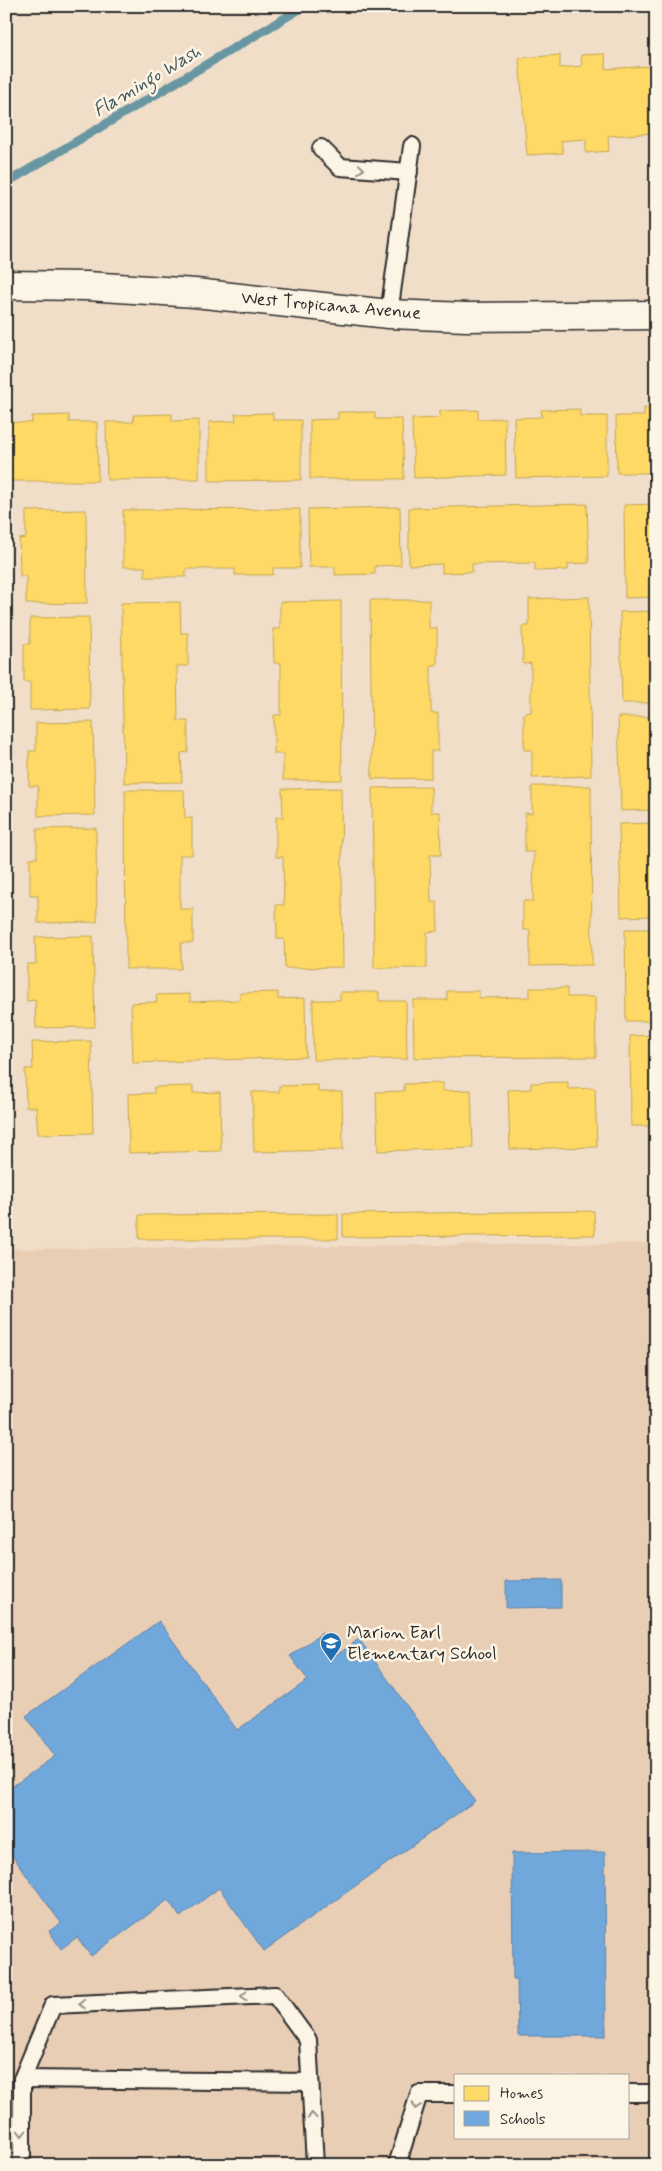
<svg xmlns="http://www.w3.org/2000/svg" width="662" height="2171" font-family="Mynerve,sans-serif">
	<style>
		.built { fill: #e9ceb6; fill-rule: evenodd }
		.homes { fill: #ffd966; stroke: #bfa554 }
		.schools { fill: #6fa8dc; stroke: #5b82a7 }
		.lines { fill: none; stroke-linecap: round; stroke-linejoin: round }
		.stream { stroke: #6896a2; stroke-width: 9 }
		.lane-casing { stroke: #2b2b2b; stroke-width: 20 }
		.primary-casing { stroke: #2b2b2b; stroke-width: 31 }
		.lane { stroke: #fcf5e5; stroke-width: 16 }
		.primary { stroke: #fcf5e5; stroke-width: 28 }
		.oneway { stroke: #949088 }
		.labels { text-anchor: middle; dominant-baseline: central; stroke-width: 5; stroke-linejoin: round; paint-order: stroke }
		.street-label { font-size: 18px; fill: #2b2b2b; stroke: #fcf5e5 }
		.poi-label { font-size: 18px; fill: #2b2b2b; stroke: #fcf5e5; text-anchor: start }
		.water-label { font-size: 19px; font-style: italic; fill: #44585c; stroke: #fcf5e5 }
	</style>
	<rect width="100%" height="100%" fill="#f1dec9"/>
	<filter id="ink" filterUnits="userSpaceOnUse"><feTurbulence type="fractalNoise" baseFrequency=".02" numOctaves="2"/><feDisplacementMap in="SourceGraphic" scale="10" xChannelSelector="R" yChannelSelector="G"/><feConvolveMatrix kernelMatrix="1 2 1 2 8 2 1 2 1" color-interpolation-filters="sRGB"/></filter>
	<g filter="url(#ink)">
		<path class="built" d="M 656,1243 L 656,2165 L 6,2165 L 6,1249 ZM 456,2075 L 628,2075 L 628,2137 L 456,2137 Z"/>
		<g class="homes">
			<path d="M 605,54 L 606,69 L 649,66 L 650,73 L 656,72 L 656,133 L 608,136 L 609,151 L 586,153 L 586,139 L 561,141 L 563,153 L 527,155 L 519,58 L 560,55 L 560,68 L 582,66 L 581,55 Z"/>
			<path d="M 644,408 L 656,408 L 656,473 L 617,473 L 616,416 L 644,416 Z"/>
			<path d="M 580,409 L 580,416 L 607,416 L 607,476 L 516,478 L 514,418 L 542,417 L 541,410 Z"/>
			<path d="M 478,410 L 478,419 L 505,418 L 506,475 L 414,478 L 412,419 L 440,418 L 440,411 Z"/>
			<path d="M 338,412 L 375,412 L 375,419 L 402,419 L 404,479 L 310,479 L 310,420 L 338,419 Z"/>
			<path d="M 273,413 L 273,420 L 301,420 L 301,480 L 209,481 L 209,422 L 236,421 L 235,414 Z"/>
			<path d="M 172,414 L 172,421 L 199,420 L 199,479 L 107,480 L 106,422 L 134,422 L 133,415 Z"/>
			<path d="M 69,415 L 69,422 L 97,422 L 98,481 L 7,481 L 8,422 L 32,423 L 32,416 Z"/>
			<path d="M 587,504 L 589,563 L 568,564 L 568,570 L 535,571 L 535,563 L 472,564 L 472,572 L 442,573 L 442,564 L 409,565 L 409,508 Z"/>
			<path d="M 656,504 L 656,597 L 625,598 L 624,505 Z"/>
			<path d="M 400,507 L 401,565 L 375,566 L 375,574 L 335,575 L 335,567 L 309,567 L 308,509 Z"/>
			<path d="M 300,509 L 300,568 L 273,568 L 273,575 L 235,575 L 235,569 L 186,569 L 186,577 L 145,577 L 145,567 L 123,567 L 123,510 Z"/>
			<path d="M 86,510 L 87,603 L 26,604 L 26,576 L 20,576 L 19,539 L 26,538 L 26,511 Z"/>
			<path d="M 589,597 L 591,776 L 532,778 L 532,750 L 524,750 L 524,713 L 531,712 L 531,663 L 523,664 L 522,626 L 529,626 L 529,599 Z"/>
			<path d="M 370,600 L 429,600 L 429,628 L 437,628 L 437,665 L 431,665 L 431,713 L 438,713 L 438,751 L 431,751 L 431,778 L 372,779 Z"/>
			<path d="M 341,601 L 342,780 L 283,780 L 283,754 L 274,754 L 274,715 L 281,715 L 281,663 L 274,663 L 273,629 L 280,629 L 280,602 Z"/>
			<path d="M 180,602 L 181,633 L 188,633 L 188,666 L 177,666 L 178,721 L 188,721 L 188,752 L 181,753 L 182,782 L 124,783 L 121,603 Z"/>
			<path d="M 656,611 L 656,703 L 622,703 L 620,612 Z"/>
			<path d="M 89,617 L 90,709 L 30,710 L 30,682 L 24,682 L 24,644 L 30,644 L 30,618 Z"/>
			<path d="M 618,717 L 656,717 L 656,810 L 621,811 Z"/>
			<path d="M 93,722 L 95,815 L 38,816 L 38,786 L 29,786 L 29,751 L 36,751 L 36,723 Z"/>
			<path d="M 532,786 L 591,786 L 592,965 L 530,966 L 530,930 L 523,930 L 523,901 L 533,901 L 534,852 L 525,852 L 525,813 L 532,814 Z"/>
			<path d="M 431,787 L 431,812 L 440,812 L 441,855 L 430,855 L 431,902 L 437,902 L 438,931 L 427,932 L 427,968 L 374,968 L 372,788 Z"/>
			<path d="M 341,788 L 343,967 L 285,968 L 284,939 L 277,939 L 276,905 L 284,905 L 283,857 L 276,857 L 276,817 L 283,817 L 282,789 Z"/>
			<path d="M 125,790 L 184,790 L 185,818 L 192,818 L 192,855 L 180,855 L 180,909 L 193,909 L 193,943 L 181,943 L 181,969 L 126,969 Z"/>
			<path d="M 656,823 L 656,916 L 621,917 L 619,824 Z"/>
			<path d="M 96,828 L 97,922 L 38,923 L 38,895 L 30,895 L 30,858 L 37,858 L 37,829 Z"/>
			<path d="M 625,929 L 656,929 L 656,1021 L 626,1021 Z"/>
			<path d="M 93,936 L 95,1027 L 36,1028 L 35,1000 L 27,1001 L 27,964 L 36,964 L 35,937 Z"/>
			<path d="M 530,988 L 567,988 L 567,997 L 595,997 L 596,1057 L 414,1058 L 413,1000 L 447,1000 L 447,991 L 479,991 L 479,998 L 530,997 Z"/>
			<path d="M 278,992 L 278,999 L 305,998 L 306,1057 L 133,1063 L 131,1003 L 157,1002 L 156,995 L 190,994 L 190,1002 L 240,1000 L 240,993 Z"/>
			<path d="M 340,992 L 379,992 L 379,1001 L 406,1001 L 407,1059 L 313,1060 L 313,1000 L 340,1000 Z"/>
			<path d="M 656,1035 L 656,1126 L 631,1126 L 630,1036 Z"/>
			<path d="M 91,1041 L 93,1133 L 38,1134 L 36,1107 L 26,1107 L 25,1069 L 33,1069 L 32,1042 Z"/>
			<path d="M 568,1082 L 568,1089 L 595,1088 L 597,1147 L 510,1149 L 508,1090 L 531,1089 L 531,1083 Z"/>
			<path d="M 443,1083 L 443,1091 L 471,1090 L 473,1148 L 378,1151 L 376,1092 L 404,1091 L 404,1084 Z"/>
			<path d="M 318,1085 L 318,1092 L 342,1092 L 343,1150 L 254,1152 L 252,1092 L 279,1092 L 279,1086 Z"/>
			<path d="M 193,1086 L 193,1093 L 220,1092 L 221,1151 L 129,1153 L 128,1094 L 154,1093 L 154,1087 Z"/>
			<path d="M 594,1211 L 595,1235 L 343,1237 L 343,1214 Z"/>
			<path d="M 338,1214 L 338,1239 L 139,1239 L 139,1215 Z"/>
		</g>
		<g class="schools">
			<path d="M 561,1580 L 561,1607 L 506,1608 L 506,1581 Z"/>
			<path d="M 159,1621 L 237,1730 L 308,1680 L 290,1656 L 322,1633 L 337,1655 L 359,1639 L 475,1801 L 264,1951 L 219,1888 L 180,1917 L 168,1900 L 91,1956 L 77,1937 L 61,1949 L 49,1931 L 61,1923 L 6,1847 L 6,1791 L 55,1756 L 26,1716 Z"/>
			<path d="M 605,1852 L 606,2036 L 518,2036 L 517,1979 L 513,1979 L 512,1853 Z"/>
		</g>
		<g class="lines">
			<path class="stream" d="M 6,183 L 305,6"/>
			<g class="lane-casing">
				<g id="lane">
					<path d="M 321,148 L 340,167 L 409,172"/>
					<path d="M 389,314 L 412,146"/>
					<path d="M 22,2079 L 310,2082"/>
					<path d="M 628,2093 L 656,2093"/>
					<path d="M 22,2165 L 22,2079 L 53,2005 L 275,1995 L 308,2040 L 315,2165"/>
					<path d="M 397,2165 L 419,2094 L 456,2094"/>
				</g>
			</g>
			<g class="primary-casing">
				<path id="primary" d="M 6,285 L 87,286 L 195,293 L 389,314 L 467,317 L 656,315"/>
			</g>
			<use href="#lane" class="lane"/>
			<use href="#primary" class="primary"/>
		</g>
		<defs><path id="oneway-chevron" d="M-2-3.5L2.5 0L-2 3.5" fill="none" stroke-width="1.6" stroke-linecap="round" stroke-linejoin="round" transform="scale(1.25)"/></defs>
		<g class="oneway">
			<use href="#oneway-chevron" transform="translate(361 169) rotate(6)"/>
			<use href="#oneway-chevron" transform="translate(244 1996) rotate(177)"/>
			<use href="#oneway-chevron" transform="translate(82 2004) rotate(177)"/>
			<use href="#oneway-chevron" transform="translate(416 2106) rotate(108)"/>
			<use href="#oneway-chevron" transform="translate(312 2116) rotate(-94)"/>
			<use href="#oneway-chevron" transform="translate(22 2133) rotate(90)"/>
		</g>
	</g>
	<defs>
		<g id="school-pin" transform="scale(1.125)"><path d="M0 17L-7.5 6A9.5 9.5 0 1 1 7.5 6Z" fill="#1f6fb2" stroke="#fcf5e5"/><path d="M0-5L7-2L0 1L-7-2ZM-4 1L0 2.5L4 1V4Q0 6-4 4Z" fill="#fff"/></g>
	</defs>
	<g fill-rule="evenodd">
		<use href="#school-pin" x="331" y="1643"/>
	</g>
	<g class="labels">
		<g class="street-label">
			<text transform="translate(331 306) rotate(5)">West Tropicana Avenue</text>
		</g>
		<g class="poi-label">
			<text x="347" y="1633">Marion Earl<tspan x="347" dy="21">Elementary School</tspan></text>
		</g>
		<g class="water-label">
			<text transform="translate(147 81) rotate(-31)">Flamingo Wash</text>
		</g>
	</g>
	<rect width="662" height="2171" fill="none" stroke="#fcf5e5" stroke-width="25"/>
	<rect x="12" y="12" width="637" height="2146" fill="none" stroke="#2b2b2b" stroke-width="2" filter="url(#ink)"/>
	<rect x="454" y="2074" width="175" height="65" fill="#fcf5e5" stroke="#a8a49b"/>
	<rect x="464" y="2086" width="25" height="15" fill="#ffd966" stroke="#a8a49b"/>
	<text x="500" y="2098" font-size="15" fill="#2b2b2b">Homes</text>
	<rect x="464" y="2111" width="25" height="15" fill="#6fa8dc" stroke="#a8a49b"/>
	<text x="500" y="2124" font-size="15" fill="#2b2b2b">Schools</text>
</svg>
